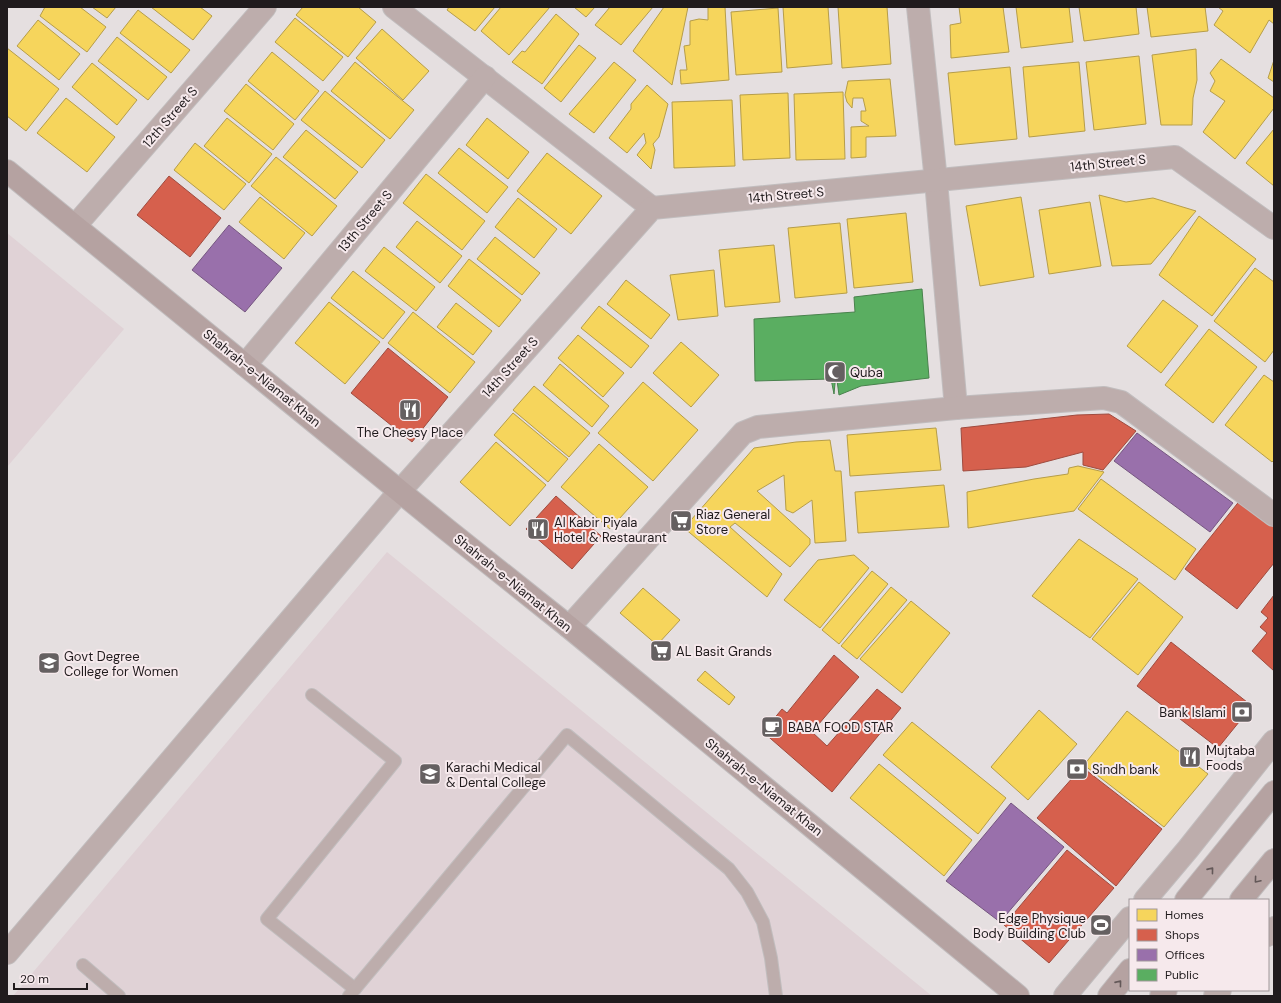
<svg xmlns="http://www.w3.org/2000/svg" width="1281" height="1003" font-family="'DM Sans',sans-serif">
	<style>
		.built { fill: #e0d2d6 }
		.homes { fill: #f6d55c; stroke: #b69d49 }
		.shops { fill: #d6604d; stroke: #9f4b3f }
		.offices { fill: #9970ab; stroke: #755680 }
		.public { fill: #5aae61; stroke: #49824d }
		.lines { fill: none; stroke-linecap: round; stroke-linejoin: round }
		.service-casing { stroke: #c1bdbe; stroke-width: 14 }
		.minor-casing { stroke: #c1bdbe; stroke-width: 24 }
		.secondary-casing { stroke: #c1bdbe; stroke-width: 24 }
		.service { stroke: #bdadac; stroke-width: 12 }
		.minor { stroke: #bdadac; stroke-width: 22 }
		.secondary { stroke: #b5a2a1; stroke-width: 22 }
		.oneway { stroke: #635858 }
		.labels { text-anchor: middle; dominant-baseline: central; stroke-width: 4; stroke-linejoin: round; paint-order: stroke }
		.street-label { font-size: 13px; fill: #201b1d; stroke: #f6e9ec }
		.poi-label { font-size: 13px; fill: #201b1d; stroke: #f6e9ec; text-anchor: start }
	</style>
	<rect width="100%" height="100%" fill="#e5dfe0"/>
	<g class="built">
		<path d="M 7,233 L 124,329 L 7,467 Z"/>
		<path d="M 387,552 L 932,996 L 13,996 Z"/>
	</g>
	<g class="homes">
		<path d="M 45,7 L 80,7 L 106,27 L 87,52 L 40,16 Z"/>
		<path d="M 92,7 L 116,7 L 107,18 Z"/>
		<path d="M 151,7 L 200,7 L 212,16 L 193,40 Z"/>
		<path d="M 303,7 L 358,7 L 376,22 L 348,57 L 296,15 Z"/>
		<path d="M 449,7 L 495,7 L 475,31 L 447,10 Z"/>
		<path d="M 501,7 L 550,7 L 509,55 L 481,31 Z"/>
		<path d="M 574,7 L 595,7 L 586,17 Z"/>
		<path d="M 610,7 L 653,7 L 621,45 L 595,25 Z"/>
		<path d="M 664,7 L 688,7 L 672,85 L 633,51 Z"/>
		<path d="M 708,7 L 725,7 L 729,80 L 681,84 L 680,70 L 687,70 L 684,46 L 690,45 L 690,21 L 699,19 L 708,20 Z"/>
		<path d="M 783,7 L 828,7 L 832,64 L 787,68 Z"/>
		<path d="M 838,7 L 887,7 L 891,64 L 842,68 Z"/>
		<path d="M 959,7 L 1003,7 L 1009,52 L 951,58 L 950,25 L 961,23 Z"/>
		<path d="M 1016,7 L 1069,7 L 1073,42 L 1021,48 Z"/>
		<path d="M 1079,7 L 1136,7 L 1139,34 L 1084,41 Z"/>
		<path d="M 1147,7 L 1205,7 L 1208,31 L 1151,37 Z"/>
		<path d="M 1218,7 L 1274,7 L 1274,24 L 1269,20 L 1250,53 L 1214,25 L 1223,11 Z"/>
		<path d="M 778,8 L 782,72 L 736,75 L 731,12 Z"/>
		<path d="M 138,10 L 190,50 L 171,73 L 120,33 Z"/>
		<path d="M 556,14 L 579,34 L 542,84 L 512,62 L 522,51 L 525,52 Z"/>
		<path d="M 295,18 L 343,57 L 323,81 L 275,42 Z"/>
		<path d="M 38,20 L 80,54 L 59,80 L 17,46 Z"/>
		<path d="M 382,29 L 429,71 L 403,100 L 356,58 Z"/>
		<path d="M 117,37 L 167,77 L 148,100 L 98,61 Z"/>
		<path d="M 579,45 L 596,58 L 561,102 L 544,88 Z"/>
		<path d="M 7,48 L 59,89 L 26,131 L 7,116 Z"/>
		<path d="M 1196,49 L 1197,80 L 1193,98 L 1192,125 L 1161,125 L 1152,55 Z"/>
		<path d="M 272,52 L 319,91 L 295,120 L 248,81 Z"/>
		<path d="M 1139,56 L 1146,124 L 1094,130 L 1086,62 Z"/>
		<path d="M 1221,59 L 1274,98 L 1274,108 L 1235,159 L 1203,132 L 1225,101 L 1210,91 L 1215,81 L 1210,73 Z"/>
		<path d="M 1274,60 L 1274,82 L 1268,78 Z"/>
		<path d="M 355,62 L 414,110 L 390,139 L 331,91 Z"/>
		<path d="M 614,62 L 636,80 L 594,133 L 569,114 Z"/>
		<path d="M 1079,62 L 1085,131 L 1029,137 L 1023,67 Z"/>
		<path d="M 92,63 L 137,100 L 117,125 L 72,87 Z"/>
		<path d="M 1010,67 L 1017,139 L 955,145 L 948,73 Z"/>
		<path d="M 890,79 L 896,136 L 866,137 L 866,157 L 851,158 L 851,127 L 869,126 L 861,121 L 861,111 L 866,111 L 863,98 L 853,98 L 852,108 L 847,102 L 845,95 L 848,81 Z"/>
		<path d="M 246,84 L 294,124 L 273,150 L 224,111 Z"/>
		<path d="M 647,85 L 668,104 L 659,137 L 653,144 L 655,150 L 651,169 L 637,155 L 646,143 L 644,133 L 627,153 L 609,138 L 631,109 L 631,104 Z"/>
		<path d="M 325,91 L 385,140 L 362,168 L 301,120 Z"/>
		<path d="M 843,92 L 845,159 L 796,160 L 794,94 Z"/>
		<path d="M 788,93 L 790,158 L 743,160 L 740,95 Z"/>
		<path d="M 66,98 L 115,137 L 87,172 L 37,133 Z"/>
		<path d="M 732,100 L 735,166 L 674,168 L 672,102 Z"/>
		<path d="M 227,118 L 272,154 L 249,183 L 204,146 Z"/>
		<path d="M 487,118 L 529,152 L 508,179 L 466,145 Z"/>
		<path d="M 1274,129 L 1274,186 L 1246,163 Z"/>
		<path d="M 306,130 L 358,172 L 335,199 L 283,157 Z"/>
		<path d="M 195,143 L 246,184 L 224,210 L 174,170 Z"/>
		<path d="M 459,148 L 508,187 L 487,213 L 438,173 Z"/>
		<path d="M 547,153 L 602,196 L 571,234 L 517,191 Z"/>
		<path d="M 276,157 L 337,206 L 312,236 L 251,186 Z"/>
		<path d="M 426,174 L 485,221 L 462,250 L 403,203 Z"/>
		<path d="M 1099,195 L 1126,202 L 1153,198 L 1196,211 L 1151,264 L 1112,266 Z"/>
		<path d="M 260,197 L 305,233 L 284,259 L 239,222 Z"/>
		<path d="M 1021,197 L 1034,277 L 980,286 L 966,206 Z"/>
		<path d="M 518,198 L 557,229 L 534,258 L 495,227 Z"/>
		<path d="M 1090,202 L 1101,266 L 1049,274 L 1039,210 Z"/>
		<path d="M 906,213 L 913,282 L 854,288 L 847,219 Z"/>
		<path d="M 1199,216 L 1256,259 L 1212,316 L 1159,275 Z"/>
		<path d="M 417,221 L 462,256 L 440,283 L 396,247 Z"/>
		<path d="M 840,223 L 847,293 L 795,298 L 788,228 Z"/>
		<path d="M 495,237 L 540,273 L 522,295 L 477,259 Z"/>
		<path d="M 774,245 L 780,302 L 725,307 L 719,250 Z"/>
		<path d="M 384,247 L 435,287 L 416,311 L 365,271 Z"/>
		<path d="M 469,259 L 521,300 L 499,327 L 448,286 Z"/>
		<path d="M 1255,268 L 1274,282 L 1274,350 L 1265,362 L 1214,321 Z"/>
		<path d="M 714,270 L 718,316 L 678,320 L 670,275 Z"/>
		<path d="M 353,271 L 405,312 L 383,339 L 331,298 Z"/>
		<path d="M 626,280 L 670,315 L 651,339 L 607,304 Z"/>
		<path d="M 1163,300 L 1198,326 L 1161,373 L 1127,346 Z"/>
		<path d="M 329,302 L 380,342 L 345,384 L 295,343 Z"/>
		<path d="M 456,303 L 492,331 L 473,355 L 437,327 Z"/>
		<path d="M 599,306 L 649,346 L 631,368 L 581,328 Z"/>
		<path d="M 413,312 L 475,362 L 450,393 L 388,343 Z"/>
		<path d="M 1209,329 L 1257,367 L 1213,423 L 1165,385 Z"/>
		<path d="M 578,335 L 624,373 L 603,397 L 558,358 Z"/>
		<path d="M 681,342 L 719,375 L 691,407 L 653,373 Z"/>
		<path d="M 560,364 L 609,406 L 592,427 L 543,385 Z"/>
		<path d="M 1264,375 L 1274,382 L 1274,460 L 1272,462 L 1225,425 Z"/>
		<path d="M 643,382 L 698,430 L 653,481 L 598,433 Z"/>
		<path d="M 534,386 L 590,433 L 569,457 L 513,410 Z"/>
		<path d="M 513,413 L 568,459 L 548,482 L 494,435 Z"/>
		<path d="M 936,428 L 941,470 L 850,476 L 847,435 Z"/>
		<path d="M 830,440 L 835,471 L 841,471 L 846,541 L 815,543 L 812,500 L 793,513 L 786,510 L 784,475 L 757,491 L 810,539 L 810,544 L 790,567 L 735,523 L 730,527 L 782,574 L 767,597 L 684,528 L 754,448 L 796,442 Z"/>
		<path d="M 496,442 L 546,485 L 510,526 L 460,482 Z"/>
		<path d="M 599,444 L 648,487 L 610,529 L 561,487 Z"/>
		<path d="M 1078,466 L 1104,472 L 1074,511 L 968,528 L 967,492 L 1034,479 L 1068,474 L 1069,468 Z"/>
		<path d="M 1101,479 L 1196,549 L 1175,580 L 1078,509 Z"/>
		<path d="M 944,485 L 949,527 L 858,533 L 855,492 Z"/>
		<path d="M 1079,539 L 1138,579 L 1090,638 L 1032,596 Z"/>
		<path d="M 854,555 L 869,568 L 820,628 L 784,600 L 818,560 Z"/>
		<path d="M 872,571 L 888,584 L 839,644 L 822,630 Z"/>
		<path d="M 1139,582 L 1183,617 L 1138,675 L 1092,639 Z"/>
		<path d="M 891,587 L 907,600 L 857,659 L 841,646 Z"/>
		<path d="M 643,588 L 680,620 L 657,645 L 620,613 Z"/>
		<path d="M 911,601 L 950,633 L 902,693 L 860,659 Z"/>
		<path d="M 705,671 L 735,697 L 729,705 L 697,680 Z"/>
		<path d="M 1039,710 L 1077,744 L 1028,800 L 991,767 Z"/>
		<path d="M 1127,711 L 1208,774 L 1164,827 L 1084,765 Z"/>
		<path d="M 912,722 L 1006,798 L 978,834 L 883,755 Z"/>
		<path d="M 879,764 L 972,840 L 944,876 L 850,798 Z"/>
	</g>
	<g class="shops">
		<path d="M 169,176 L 221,218 L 190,257 L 137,215 Z"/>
		<path d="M 388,348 L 448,397 L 412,442 L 351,393 Z"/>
		<path d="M 1109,414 L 1136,431 L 1103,470 L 1083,465 L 1083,452 L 1026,467 L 963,471 L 961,428 L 1077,415 Z"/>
		<path d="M 556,496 L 601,536 L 572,569 L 526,529 Z"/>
		<path d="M 1241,499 L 1274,522 L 1274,563 L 1237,609 L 1185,569 Z"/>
		<path d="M 1274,595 L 1274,671 L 1252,651 L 1267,633 L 1260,627 L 1268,618 L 1261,612 Z"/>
		<path d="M 1171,642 L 1252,706 L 1218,748 L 1137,686 Z"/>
		<path d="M 834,655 L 859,677 L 812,732 L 827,746 L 877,689 L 901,708 L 832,792 L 763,732 L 782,709 L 787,713 Z"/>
		<path d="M 1082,767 L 1162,829 L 1116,886 L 1037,818 Z"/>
		<path d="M 1067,850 L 1114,888 L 1049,963 L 1004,925 Z"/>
	</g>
	<g class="offices">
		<path d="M 229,225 L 282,268 L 245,312 L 192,270 Z"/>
		<path d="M 1137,433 L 1233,503 L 1210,532 L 1114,461 Z"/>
		<path d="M 1011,803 L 1064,847 L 1000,922 L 946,881 Z"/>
	</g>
	<path class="public" d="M 922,289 L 929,378 L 861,386 L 839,395 L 836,373 L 834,394 L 831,379 L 755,381 L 754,319 L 855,312 L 854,297 Z"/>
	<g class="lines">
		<g class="service-casing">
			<g id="service">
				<path d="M 312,695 L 395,761 L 267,919 L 355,989"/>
				<path d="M 83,965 L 119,996"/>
				<path d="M 349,996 L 567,735 L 729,869 L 747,892 L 763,922 L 771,958 L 776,996"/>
			</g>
		</g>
		<g class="minor-casing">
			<g id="minor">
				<path d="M 394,7 L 652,208"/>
				<path d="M 918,7 L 936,181 L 956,408"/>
				<path d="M 75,226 L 265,7"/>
				<path d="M 245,365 L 485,77"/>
				<path d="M 569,627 L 743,433 L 758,427 L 956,408 L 1104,398 L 1121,402 L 1274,515"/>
				<path d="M 1145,900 L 1188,849 L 1274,741"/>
				<path d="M 1268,935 L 1274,928"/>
				<path d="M 7,953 L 400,491 L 652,208 L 1175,157 L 1274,228"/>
				<path d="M 1065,996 L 1130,918"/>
				<path d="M 1215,996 L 1220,990"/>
			</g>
		</g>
		<g class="secondary-casing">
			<g id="secondary">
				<path d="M 7,171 L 446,529 L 569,627 L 1018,996"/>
				<path d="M 1186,900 L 1274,792"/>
				<path d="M 1241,900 L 1274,860"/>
				<path d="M 1109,996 L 1130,970"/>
				<path d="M 1161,996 L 1166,990"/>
			</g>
		</g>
		<use href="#service" class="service"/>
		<use href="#minor" class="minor"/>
		<use href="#secondary" class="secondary"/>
	</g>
	<defs><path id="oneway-chevron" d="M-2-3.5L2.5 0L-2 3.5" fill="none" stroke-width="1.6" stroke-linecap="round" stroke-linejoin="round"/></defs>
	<g class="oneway">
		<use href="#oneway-chevron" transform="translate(1211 870) rotate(-51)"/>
		<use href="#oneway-chevron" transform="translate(1257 880) rotate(130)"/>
		<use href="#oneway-chevron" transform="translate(1119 983) rotate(-51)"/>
	</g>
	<defs>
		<g id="mosque-square" transform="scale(1.15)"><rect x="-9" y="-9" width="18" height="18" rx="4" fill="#656061" stroke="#f6e9ec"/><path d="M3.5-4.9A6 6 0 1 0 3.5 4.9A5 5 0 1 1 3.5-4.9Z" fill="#fff"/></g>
		<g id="restaurant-square" transform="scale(1.15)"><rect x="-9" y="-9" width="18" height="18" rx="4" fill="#656061" stroke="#f6e9ec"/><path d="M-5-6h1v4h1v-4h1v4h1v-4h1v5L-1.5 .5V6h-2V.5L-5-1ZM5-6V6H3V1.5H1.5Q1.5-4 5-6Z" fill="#fff"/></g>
		<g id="supermarket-square" transform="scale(1.15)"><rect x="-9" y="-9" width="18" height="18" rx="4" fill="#656061" stroke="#f6e9ec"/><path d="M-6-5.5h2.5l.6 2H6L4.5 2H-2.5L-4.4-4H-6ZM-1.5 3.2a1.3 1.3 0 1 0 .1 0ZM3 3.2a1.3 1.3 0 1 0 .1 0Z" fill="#fff"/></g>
		<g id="university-square" transform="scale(1.15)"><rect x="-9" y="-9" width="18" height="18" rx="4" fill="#656061" stroke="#f6e9ec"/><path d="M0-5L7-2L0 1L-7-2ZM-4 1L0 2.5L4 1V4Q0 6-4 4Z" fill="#fff"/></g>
		<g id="bank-square" transform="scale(1.15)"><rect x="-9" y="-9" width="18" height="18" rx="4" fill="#656061" stroke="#f6e9ec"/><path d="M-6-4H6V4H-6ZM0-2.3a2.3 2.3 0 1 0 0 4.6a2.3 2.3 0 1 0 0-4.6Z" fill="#fff"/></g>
		<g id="cafe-square" transform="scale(1.15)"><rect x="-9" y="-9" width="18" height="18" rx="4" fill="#656061" stroke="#f6e9ec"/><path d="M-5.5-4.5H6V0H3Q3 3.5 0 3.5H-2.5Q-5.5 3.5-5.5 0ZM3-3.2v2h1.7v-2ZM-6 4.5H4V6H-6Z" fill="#fff"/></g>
		<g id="stadium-square" transform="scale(1.15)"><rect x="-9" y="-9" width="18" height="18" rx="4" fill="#656061" stroke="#f6e9ec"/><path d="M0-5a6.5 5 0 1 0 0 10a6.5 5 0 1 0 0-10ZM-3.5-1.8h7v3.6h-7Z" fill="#fff"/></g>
	</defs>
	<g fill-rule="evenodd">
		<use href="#mosque-square" x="835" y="372"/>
		<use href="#restaurant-square" x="410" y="410"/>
		<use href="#supermarket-square" x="681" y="521"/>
		<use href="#restaurant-square" x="538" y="529"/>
		<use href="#supermarket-square" x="661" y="651"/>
		<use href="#university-square" x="49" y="663"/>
		<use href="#bank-square" x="1242" y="712"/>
		<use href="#cafe-square" x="772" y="727"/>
		<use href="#restaurant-square" x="1190" y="757"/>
		<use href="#bank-square" x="1077" y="769"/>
		<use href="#university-square" x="430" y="774"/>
		<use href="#stadium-square" x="1101" y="925"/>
	</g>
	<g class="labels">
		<g class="street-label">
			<text transform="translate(170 117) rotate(-49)">12th Street S</text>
			<text transform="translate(1108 163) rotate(-6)">14th Street S</text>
			<text transform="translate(786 195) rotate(-5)">14th Street S</text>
			<text transform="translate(365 221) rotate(-50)">13th Street S</text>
			<text transform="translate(510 367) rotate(-48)">14th Street S</text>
			<text transform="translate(262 378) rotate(39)">Shahrah-e-Niamat Khan</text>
			<text transform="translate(513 583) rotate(39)">Shahrah-e-Niamat Khan</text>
			<text transform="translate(764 787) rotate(39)">Shahrah-e-Niamat Khan</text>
		</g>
		<g class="poi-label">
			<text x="850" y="372">Quba</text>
			<text x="410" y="432" text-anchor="middle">The Cheesy Place</text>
			<text x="696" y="514">Riaz General<tspan x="696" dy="15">Store</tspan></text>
			<text x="554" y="522">Al Kabir Piyala<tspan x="554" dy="15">Hotel &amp; Restaurant</tspan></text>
			<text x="676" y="651">AL Basit Grands</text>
			<text x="64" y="656">Govt Degree<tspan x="64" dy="15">College for Women</tspan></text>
			<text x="1226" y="712" text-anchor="end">Bank Islami</text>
			<text x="788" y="727">BABA FOOD STAR</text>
			<text x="1206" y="750">Mujtaba<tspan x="1206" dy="15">Foods</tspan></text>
			<text x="446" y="767">Karachi Medical<tspan x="446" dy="15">&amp; Dental College</tspan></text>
			<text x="1092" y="769">Sindh bank</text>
			<text x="1086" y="918" text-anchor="end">Edge Physique<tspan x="1086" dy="15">Body Building Club</tspan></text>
		</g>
	</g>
	<rect width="1281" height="1003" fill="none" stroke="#201b1d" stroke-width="16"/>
	<rect x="1129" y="899" width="140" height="92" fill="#f6e9ec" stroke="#a09799"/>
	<rect x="1137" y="909" width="20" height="12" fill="#f6d55c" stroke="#a09799"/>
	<text x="1165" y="919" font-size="12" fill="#201b1d">Homes</text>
	<rect x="1137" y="929" width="20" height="12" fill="#d6604d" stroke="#a09799"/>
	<text x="1165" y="939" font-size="12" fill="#201b1d">Shops</text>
	<rect x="1137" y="949" width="20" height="12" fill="#9970ab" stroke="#a09799"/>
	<text x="1165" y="959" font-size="12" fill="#201b1d">Offices</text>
	<rect x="1137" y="969" width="20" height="12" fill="#5aae61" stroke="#a09799"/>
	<text x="1165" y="979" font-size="12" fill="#201b1d">Public</text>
	<path d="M14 983v6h73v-6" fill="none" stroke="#201b1d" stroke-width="2"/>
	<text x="20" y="983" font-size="12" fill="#201b1d" stroke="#f6e9ec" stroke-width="3" paint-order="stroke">20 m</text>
</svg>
